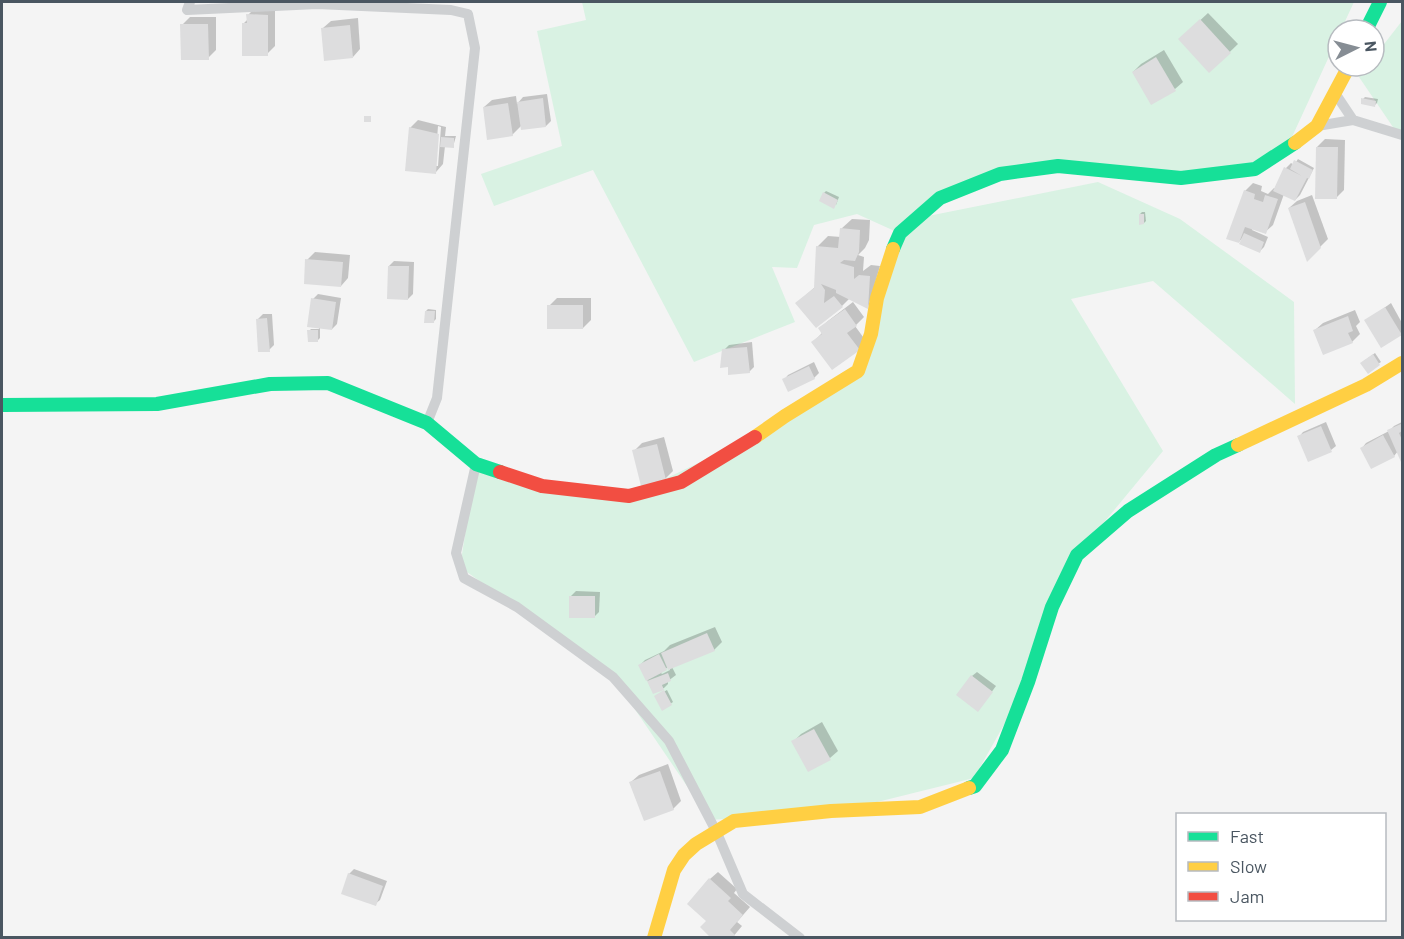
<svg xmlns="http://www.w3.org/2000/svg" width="1404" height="939" font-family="Barlow,sans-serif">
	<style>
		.green { fill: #d9f2e3 }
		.shadow { fill: #0003; fill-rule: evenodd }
		.building { fill: #ddddde }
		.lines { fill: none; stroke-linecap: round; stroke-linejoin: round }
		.street { stroke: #ced0d2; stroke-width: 10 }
		.fast { stroke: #16e098; stroke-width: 14 }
		.slow { stroke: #ffcf43; stroke-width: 14 }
		.jam { stroke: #f24e42; stroke-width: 14 }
	</style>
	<rect width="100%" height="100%" fill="#f4f4f4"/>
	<g class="green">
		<path d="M 582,2 L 1354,2 L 1341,30 L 1338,30 L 1338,37 L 1286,150 L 1221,175 L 1058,166 L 1000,174 L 918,218 L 1098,182 L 1180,219 L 1294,302 L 1295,404 L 1153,281 L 1071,299 L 1163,451 L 1077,555 L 1028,682 L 974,778 L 845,810 L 710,820 L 613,677 L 460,567 L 476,464 L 562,488 L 629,496 L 757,435 L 858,371 L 899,233 L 857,214 L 814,225 L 797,268 L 772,267 L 795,322 L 694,362 L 593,170 L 494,206 L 481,174 L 562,146 L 537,31 L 586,20 Z"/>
		<path d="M 1402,21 L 1402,135 L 1397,133 L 1359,77 L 1367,66 L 1374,66 L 1374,57 Z"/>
	</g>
	<g class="shadow">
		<path d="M 256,7 L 275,7 L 275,46 L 267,54 L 243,24 L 248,19 L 248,15 Z"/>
		<path d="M 1208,13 L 1238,44 L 1210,71 L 1180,39 Z"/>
		<path d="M 190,17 L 216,17 L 216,50 L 208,58 L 182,25 Z"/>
		<path d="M 358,18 L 360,49 L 353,57 L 323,28 L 331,21 Z"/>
		<path d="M 1164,50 L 1183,82 L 1175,89 L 1133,72 L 1141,64 Z"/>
		<path d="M 547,94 L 551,121 L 546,126 L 522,125 L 512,135 L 484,107 L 492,100 L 516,96 L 517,104 L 523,97 Z"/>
		<path d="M 1365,97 L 1378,99 L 1377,103 L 1375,105 L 1363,99 Z"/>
		<path d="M 418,120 L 446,127 L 445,136 L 456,136 L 453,147 L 445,146 L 443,164 L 436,172 L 410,128 ZM 438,126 L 441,127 L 438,166 L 435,166 Z"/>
		<path d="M 1325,139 L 1345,140 L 1344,190 L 1336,198 L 1317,147 Z"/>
		<path d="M 1298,159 L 1314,168 L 1300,195 L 1295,200 L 1284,194 L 1273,225 L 1265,232 L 1253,228 L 1252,230 L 1268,237 L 1264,247 L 1259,252 L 1244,236 L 1239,242 L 1245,191 L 1253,183 L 1262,186 L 1261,191 L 1268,194 L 1274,188 L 1276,188 L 1286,168 L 1291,163 L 1294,165 Z"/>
		<path d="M 826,191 L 839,197 L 836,205 L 824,193 Z"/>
		<path d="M 1312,195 L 1328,239 L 1308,259 L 1289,208 L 1297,201 Z"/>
		<path d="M 1142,212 L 1145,212 L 1146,221 L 1144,223 L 1140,214 Z"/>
		<path d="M 852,219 L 870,220 L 869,240 L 865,248 L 858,255 L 864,257 L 863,271 L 871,265 L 880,266 L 868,307 L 850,298 L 842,306 L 797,303 L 815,287 L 817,247 L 828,236 L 841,237 L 841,229 Z"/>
		<path d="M 315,252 L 350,255 L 348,278 L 341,286 L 307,260 Z"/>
		<path d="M 394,261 L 414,262 L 413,294 L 408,299 L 389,266 Z"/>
		<path d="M 318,294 L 341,298 L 337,324 L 332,329 L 320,327 L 320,338 L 318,340 L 309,331 L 311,329 L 319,329 L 313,299 Z"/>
		<path d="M 557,298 L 591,298 L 591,320 L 583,328 L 549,306 Z"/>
		<path d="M 853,302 L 864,317 L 855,326 L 866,341 L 859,349 L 813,342 L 822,333 L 820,329 L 828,321 Z"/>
		<path d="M 1391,303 L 1402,323 L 1402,332 L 1381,346 L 1366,321 Z"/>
		<path d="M 428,309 L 436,310 L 436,319 L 434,321 L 426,311 Z"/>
		<path d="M 1355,310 L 1360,322 L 1356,326 L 1360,334 L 1352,342 L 1315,330 L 1323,323 Z"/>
		<path d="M 263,314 L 272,314 L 274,345 L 269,350 L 258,319 Z"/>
		<path d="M 752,342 L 754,367 L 749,372 L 724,350 L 729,345 Z"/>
		<path d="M 1375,353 L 1381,362 L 1368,371 L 1364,361 Z"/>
		<path d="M 814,362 L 819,373 L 814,378 L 784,380 L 788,375 Z"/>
		<path d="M 1326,422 L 1336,446 L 1331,450 L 1299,437 L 1303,432 Z"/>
		<path d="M 1402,422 L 1402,459 L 1398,451 L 1394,456 L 1362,448 L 1366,443 L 1389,431 L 1394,426 Z"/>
		<path d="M 664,437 L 673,471 L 665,479 L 634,451 L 642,443 Z"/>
		<path d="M 576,591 L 600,592 L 599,612 L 594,617 L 571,596 Z"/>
		<path d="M 715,627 L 722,642 L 714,650 L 672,667 L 676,675 L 668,681 L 668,684 L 664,688 L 653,692 L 640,665 L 645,660 L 664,651 L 670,645 ZM 669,666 L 670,670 L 662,674 L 661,673 Z"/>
		<path d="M 977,672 L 996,686 L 982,705 L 972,676 Z"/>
		<path d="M 667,690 L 673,702 L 663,709 L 658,695 Z"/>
		<path d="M 822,722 L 838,751 L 830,758 L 793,742 L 801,734 Z"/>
		<path d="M 668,764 L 681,801 L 673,809 L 631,782 L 639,775 Z"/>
		<path d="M 354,869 L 387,881 L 380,900 L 375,904 L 349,874 Z"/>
		<path d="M 718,872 L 737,889 L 734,893 L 750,907 L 737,922 L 742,926 L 732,938 L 708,921 L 710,879 Z"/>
	</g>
	<g class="building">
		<path d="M 246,14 L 268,15 L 268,56 L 242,56 L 242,23 L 247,23 Z"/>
		<path d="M 1200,19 L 1231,53 L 1209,73 L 1178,39 Z"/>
		<path d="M 180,24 L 208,24 L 209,60 L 181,60 Z"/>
		<path d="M 350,25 L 353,58 L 324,61 L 321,28 Z"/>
		<path d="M 1156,57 L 1176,91 L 1151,105 L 1132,72 Z"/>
		<path d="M 543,98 L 546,127 L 521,130 L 517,102 Z"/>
		<path d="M 1361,98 L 1376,101 L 1375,107 L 1361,104 Z"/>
		<path d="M 508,103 L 513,136 L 487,140 L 483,107 Z"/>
		<rect x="364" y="116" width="7" height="6"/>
		<path d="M 409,127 L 439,134 L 436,174 L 405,171 Z"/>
		<path d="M 441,137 L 454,138 L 454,148 L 440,147 Z"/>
		<path d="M 1316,147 L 1338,147 L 1337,199 L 1315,199 Z"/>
		<path d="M 1294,160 L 1313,170 L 1309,179 L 1307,178 L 1295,201 L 1273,191 L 1284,167 L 1302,176 L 1290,169 Z"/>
		<path d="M 1244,190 L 1255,194 L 1254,199 L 1263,202 L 1265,195 L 1278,199 L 1266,234 L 1245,227 L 1239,243 L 1226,239 Z"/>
		<path d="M 823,192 L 838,200 L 834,209 L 819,201 Z"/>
		<path d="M 1305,202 L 1321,248 L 1307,262 L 1288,208 Z"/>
		<path d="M 1139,214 L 1144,214 L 1144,224 L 1139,225 Z"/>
		<path d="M 840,228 L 860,230 L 859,252 L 855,261 L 844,260 L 840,263 L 854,267 L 854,279 L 859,275 L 870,276 L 868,309 L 836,293 L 836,290 L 821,284 L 825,290 L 824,303 L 834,296 L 843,307 L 816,328 L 795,303 L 814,288 L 816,246 L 838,248 Z"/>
		<path d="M 1244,233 L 1264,242 L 1260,253 L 1239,244 Z"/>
		<path d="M 305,259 L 343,262 L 341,287 L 304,284 Z"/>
		<path d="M 388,266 L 409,266 L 408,300 L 387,299 Z"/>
		<path d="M 311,298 L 336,302 L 332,330 L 307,327 Z"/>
		<rect x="547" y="305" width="36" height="24"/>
		<path d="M 1385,307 L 1402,335 L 1381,348 L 1364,320 Z"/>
		<path d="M 845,309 L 857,326 L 847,333 L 860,350 L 832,370 L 811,342 L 822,334 L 818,328 Z"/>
		<path d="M 425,311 L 435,311 L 434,323 L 424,323 Z"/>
		<path d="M 1348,316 L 1353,331 L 1348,333 L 1353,343 L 1323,355 L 1313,330 Z"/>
		<path d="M 267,318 L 270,352 L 258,352 L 256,319 Z"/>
		<path d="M 307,330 L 318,330 L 318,342 L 308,342 Z"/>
		<path d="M 747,347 L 750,373 L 728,375 L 728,367 L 720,368 L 722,349 Z"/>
		<path d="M 1373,354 L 1380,365 L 1368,374 L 1360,363 Z"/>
		<path d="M 809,366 L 815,379 L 788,392 L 782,379 Z"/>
		<path d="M 1401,424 L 1402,431 L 1399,433 L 1402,440 L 1402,461 L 1401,462 L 1387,430 Z"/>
		<path d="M 1321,426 L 1332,452 L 1308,462 L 1297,436 Z"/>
		<path d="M 1383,435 L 1395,457 L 1371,469 L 1360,448 Z"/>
		<path d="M 657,444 L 666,480 L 641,486 L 632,450 Z"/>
		<rect x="569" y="596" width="26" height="22"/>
		<path d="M 707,633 L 715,651 L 668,670 L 661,653 Z"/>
		<path d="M 659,654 L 667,670 L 646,681 L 638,665 Z"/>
		<path d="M 668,673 L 671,681 L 662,685 L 664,690 L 653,694 L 647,681 Z"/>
		<path d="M 971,675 L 993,692 L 978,712 L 956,695 Z"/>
		<path d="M 664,690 L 672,705 L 662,711 L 654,696 Z"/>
		<path d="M 814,729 L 831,760 L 808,772 L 791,741 Z"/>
		<path d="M 660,771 L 674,810 L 644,821 L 629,782 Z"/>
		<path d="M 348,873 L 383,886 L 376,906 L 341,894 Z"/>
		<path d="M 709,878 L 731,898 L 728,901 L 743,915 L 730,930 L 735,935 L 733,938 L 711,938 L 700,927 L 706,921 L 687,904 Z"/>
	</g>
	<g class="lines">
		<g class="street">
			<path d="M 190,2 L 187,10 L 317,4 L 451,10 L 468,14 L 475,48 L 437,398 L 427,423"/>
			<path d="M 1335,93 L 1353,120 L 1402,135"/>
			<path d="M 1317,126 L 1353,120"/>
			<path d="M 476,464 L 456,553 L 464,578 L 517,607 L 613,677 L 669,741 L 717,833 L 743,894 L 800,938"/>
		</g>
		<g class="fast">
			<path d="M 1366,30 L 1380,2"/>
			<path d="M 893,249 L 900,233 L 940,198 L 1000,174 L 1058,166 L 1181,178 L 1255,169 L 1295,143"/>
			<path d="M 2,405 L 157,404 L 270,384 L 328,383 L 427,423 L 476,464 L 500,472"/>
			<path d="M 969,788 L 975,786 L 1002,750 L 1028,682 L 1052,607 L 1077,555 L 1128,511 L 1216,455 L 1238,445"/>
		</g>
		<g class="slow">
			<path d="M 1295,143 L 1317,126 L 1349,66"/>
			<path d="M 755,437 L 785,416 L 858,371 L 871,334 L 877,298 L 893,249"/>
			<path d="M 1238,445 L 1366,385 L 1402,363"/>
			<path d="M 654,938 L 674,870 L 684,855 L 696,844 L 734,821 L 831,811 L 920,807 L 969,788"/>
		</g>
		<path class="jam" d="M 500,472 L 542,486 L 629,496 L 681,482 L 755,437"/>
	</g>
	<rect width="1404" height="939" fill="none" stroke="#4a5661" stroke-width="6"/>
	<rect x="1176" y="813" width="210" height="108" fill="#ffffff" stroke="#b7bbc0" stroke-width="1.5"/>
	<rect x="1188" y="832" width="30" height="9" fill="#16e098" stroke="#b7bbc0" stroke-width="1.5"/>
	<text x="1230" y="843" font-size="18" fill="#4a5661">Fast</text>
	<rect x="1188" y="862" width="30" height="9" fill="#ffcf43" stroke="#b7bbc0" stroke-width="1.5"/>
	<text x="1230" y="873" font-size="18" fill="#4a5661">Slow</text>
	<rect x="1188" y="892" width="30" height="9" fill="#f24e42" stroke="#b7bbc0" stroke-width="1.5"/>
	<text x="1230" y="903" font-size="18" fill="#4a5661">Jam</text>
	<g transform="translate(1356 48) rotate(84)"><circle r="28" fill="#ffffff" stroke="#b7bbc0" stroke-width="1.5"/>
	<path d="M0-4.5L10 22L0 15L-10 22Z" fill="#868d94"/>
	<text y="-9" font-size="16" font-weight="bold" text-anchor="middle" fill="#4a5661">N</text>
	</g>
</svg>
